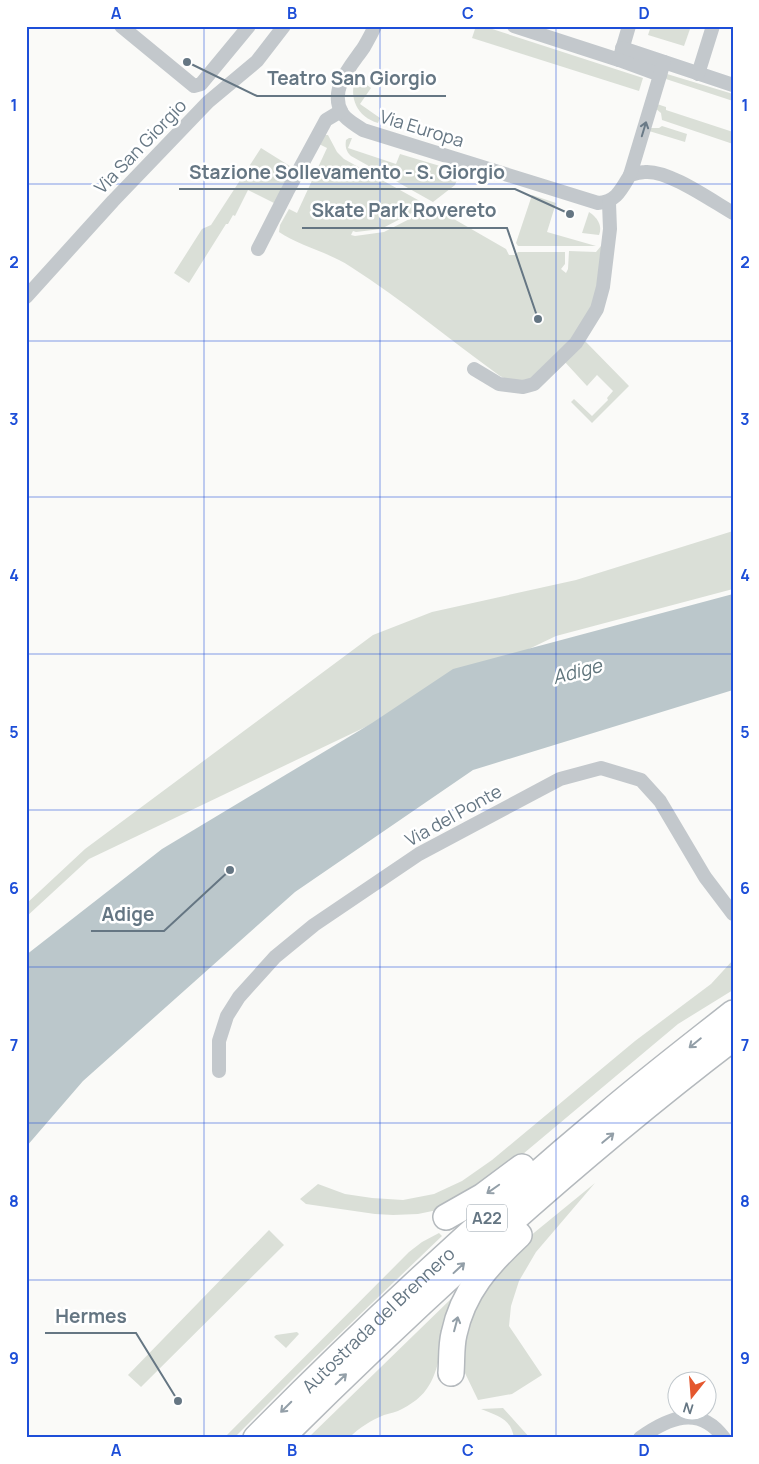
<svg xmlns="http://www.w3.org/2000/svg" width="759" height="1464" font-family="Manrope,sans-serif">
	<style>
		.green { fill: #dadfd7 }
		.water { fill: #bbc7cb }
		.lines { fill: none; stroke-linecap: round; stroke-linejoin: round }
		.highway-casing { stroke: #b4b9bd; stroke-width: 28 }
		.street { stroke: #c3c8cc; stroke-width: 14 }
		.highway { stroke: #fff; stroke-width: 25 }
		.oneway { stroke: #6a7a87 }
		.oneway2 { stroke: #939fa8 }
		.grid { fill: none; stroke: #1d4ed8; stroke-width: 1; stroke-opacity: 0.55 }
		.labels { text-anchor: middle; dominant-baseline: central; stroke-width: 5; stroke-linejoin: round; paint-order: stroke }
		.shield { fill: #fff; stroke: #939fa8; stroke-width: 1 }
		.shield-label { font-size: 16px; font-weight: bold; fill: #657683 }
		.street-label { font-size: 18px; fill: #657683; stroke: #fff }
		.water-label { font-size: 19px; font-style: italic; fill: #60757c; stroke: #fff }
		.leader { fill: none; stroke: #657683; stroke-width: 2 }
		.callout-dot { fill: #657683; stroke: #fff; stroke-width: 2 }
		.callout-label { font-size: 19px; text-anchor: middle; font-weight: bold; fill: #657683; stroke: #fff; stroke-width: 5; stroke-linejoin: round; paint-order: stroke }
		.neatline { fill: none; stroke: #1d4ed8; stroke-width: 2 }
		.grid-label { font-size: 16px; text-anchor: middle; font-weight: bold; fill: #1d4ed8 }
	</style>
	<rect width="100%" height="100%" fill="#fafaf8"/>
	<g class="green">
		<path d="M 476,26 L 483,26 L 643,78 L 639,91 L 472,38 Z"/>
		<path d="M 651,26 L 682,26 L 690,29 L 684,46 L 648,35 Z"/>
		<path d="M 667,74 L 733,94 L 733,101 L 666,79 Z"/>
		<path d="M 356,77 L 371,88 L 360,104 L 380,118 L 378,123 C 357,117 348,97 356,77 Z"/>
		<path d="M 657,104 L 666,107 L 666,110 L 733,132 L 733,144 L 662,120 L 661,113 L 655,108 Z"/>
		<path d="M 662,126 L 687,134 L 685,142 L 649,131 L 649,128 L 659,128 Z"/>
		<path d="M 325,135 L 328,135 L 337,152 L 344,159 L 427,205 L 381,229 L 356,232 L 353,231 L 351,235 L 355,236 L 384,232 L 433,207 L 506,249 L 509,255 L 515,255 L 518,252 L 565,252 L 565,264 L 561,269 L 566,273 L 568,269 L 569,251 L 596,252 L 606,240 L 593,306 L 581,329 L 529,380 L 512,382 L 500,376 C 450,340 403,300 351,267 C 329,252 299,246 279,232 L 280,225 L 289,209 L 297,213 L 327,148 L 319,144 Z"/>
		<path d="M 349,138 L 352,138 L 348,148 L 396,164 L 400,154 L 460,172 L 455,185 L 433,202 L 351,156 C 346,151 345,147 346,140 Z"/>
		<path d="M 261,148 L 293,168 L 276,204 L 248,190 L 235,216 L 233,215 L 228,224 L 226,224 L 189,283 L 174,273 L 202,229 L 211,225 Z"/>
		<path d="M 532,195 L 556,203 L 547,232 L 596,246 L 518,246 L 516,243 Z"/>
		<path d="M 589,212 C 597,217 603,226 599,235 L 582,233 Z"/>
		<path d="M 584,340 L 629,386 L 592,423 L 571,402 L 574,399 L 592,416 L 608,400 L 607,398 L 613,391 L 597,375 L 587,386 L 564,361 Z"/>
		<path d="M 733,531 L 733,589 L 556,636 L 89,859 L 26,917 L 26,904 L 85,849 L 373,635 L 432,612 L 576,580 Z"/>
		<path d="M 733,960 L 733,990 L 678,1024 L 517,1159 L 442,1209 L 418,1214 L 393,1215 L 375,1214 L 306,1204 L 300,1199 L 318,1184 L 345,1194 L 372,1198 L 403,1200 L 434,1194 L 462,1181 L 492,1160 L 635,1041 L 711,984 Z"/>
		<path d="M 595,1183 L 536,1252 L 519,1281 L 511,1306 L 509,1326 L 542,1375 L 512,1394 L 478,1400 L 464,1371 L 460,1352 L 469,1305 L 524,1241 Z"/>
		<path d="M 269,1230 L 284,1245 L 141,1387 L 140,1386 L 128,1375 Z"/>
		<path d="M 439,1233 L 442,1236 L 299,1373 L 234,1438 L 224,1438 L 409,1252 L 422,1242 Z"/>
		<path d="M 453,1297 L 457,1300 C 453,1314 447,1329 443,1344 C 435,1374 433,1393 402,1409 C 397,1412 390,1413 384,1415 C 370,1421 360,1427 349,1438 L 308,1438 Z"/>
		<path d="M 297,1332 L 299,1334 L 286,1348 L 274,1337 L 276,1335 Z"/>
		<path d="M 503,1408 L 530,1438 L 514,1438 C 511,1418 497,1416 481,1409 Z"/>
	</g>
	<path class="water" d="M 733,594 L 733,690 L 473,770 L 295,892 L 83,1081 L 26,1147 L 26,955 L 162,849 L 372,723 L 453,669 Z"/>
	<g class="lines">
		<g class="highway-casing">
			<g id="highway">
				<path d="M 446,1217 L 483,1196 L 522,1167"/>
				<path d="M 451,1373 C 452,1360 451,1346 454,1334 C 463,1291 488,1264 519,1235"/>
				<path id="s1" d="M 256,1438 C 368,1325 484,1217 606,1115 C 647,1080 690,1047 733,1013"/>
				<path d="M 281,1438 C 424,1296 573,1160 733,1038"/>
			</g>
		</g>
		<g class="street">
			<path d="M 121,26 L 194,86 L 201,84 L 249,26"/>
			<path d="M 375,26 C 372,33 368,40 364,47 C 352,65 328,89 342,113 C 346,120 356,125 363,130 L 598,203 C 616,202 621,190 630,175 C 635,174 640,172 645,172 C 669,170 712,201 733,213"/>
			<path d="M 514,26 L 619,60 L 629,26"/>
			<path d="M 622,48 L 733,85"/>
			<path d="M 619,60 L 660,75"/>
			<path d="M 698,74 L 713,26"/>
			<path d="M 630,175 L 664,62"/>
			<path d="M 258,249 L 287,192 L 326,120 L 341,111"/>
			<path d="M 26,297 L 113,201 L 208,102 L 257,61 L 284,26"/>
			<path d="M 474,369 L 499,384 L 523,387 L 534,384 L 576,343 L 597,309 L 603,287 L 610,229 L 609,203"/>
			<path d="M 219,1071 L 219,1041 L 227,1016 L 239,997 L 275,957 L 314,925 L 419,854 L 560,779 L 601,768 L 641,780 L 660,801 L 705,877 L 733,914"/>
			<path d="M 640,1438 C 668,1418 699,1404 724,1438"/>
		</g>
		<use href="#highway" class="highway"/>
	</g>
	<defs><path id="oneway-shaft" d="M-6 0H5M1.5-3L5.5 0L1.5 3" fill="none" stroke-width="1.6" stroke-linecap="round" stroke-linejoin="round" transform="scale(1.25)"/></defs>
	<use class="oneway" href="#oneway-shaft" transform="translate(644 129) rotate(-73)"/>
	<g class="oneway2">
		<use href="#oneway-shaft" transform="translate(695 1043) rotate(141)"/>
		<use href="#oneway-shaft" transform="translate(608 1138) rotate(-40)"/>
		<use href="#oneway-shaft" transform="translate(493 1189) rotate(145)"/>
		<use href="#oneway-shaft" transform="translate(459 1268) rotate(-43)"/>
		<use href="#oneway-shaft" transform="translate(456 1324) rotate(-75)"/>
		<use href="#oneway-shaft" transform="translate(341 1379) rotate(-44)"/>
		<use href="#oneway-shaft" transform="translate(286 1407) rotate(135)"/>
	</g>
	<path class="grid" d="M 204,26 L 204,1438M 380,26 L 380,1438M 556,26 L 556,1438M 26,184 L 733,184M 26,341 L 733,341M 26,497 L 733,497M 26,654 L 733,654M 26,810 L 733,810M 26,967 L 733,967M 26,1123 L 733,1123M 26,1280 L 733,1280"/>
	<g class="labels">
		<rect class="shield" x="467" y="1204.5" width="40" height="27" rx="4"/>
		<g class="shield-label">
			<text x="487" y="1218">A22</text>
		</g>
		<g class="street-label">
			<text transform="translate(422 128) rotate(17)">Via Europa</text>
			<text transform="translate(140 146) rotate(-46)">Via San Giorgio</text>
			<text transform="translate(453 815) rotate(-29)">Via del Ponte</text>
			<text stroke="none"><textPath href="#s1" startOffset="170">Autostrada del Brennero</textPath></text>
		</g>
		<g class="water-label">
			<text transform="translate(577 671) rotate(-15)">Adige</text>
		</g>
	</g>
	<path class="leader" d="M187 62L257 96H446M570 214L515 189H179M538 319L507 228H302M230 870L164 931H91M178 1401L136 1333H45"/>
	<g class="callout-dot">
		<circle cx="187" cy="62" r="5"/>
		<circle cx="570" cy="214" r="5"/>
		<circle cx="538" cy="319" r="5"/>
		<circle cx="230" cy="870" r="5"/>
		<circle cx="178" cy="1401" r="5"/>
	</g>
	<g class="callout-label">
		<text x="352" y="85">Teatro San Giorgio</text>
		<text x="347" y="179">Stazione Sollevamento - S. Giorgio</text>
		<text x="404" y="217">Skate Park Rovereto</text>
		<text x="128" y="921">Adige</text>
		<text x="91" y="1323">Hermes</text>
	</g>
	<rect width="759" height="1464" fill="none" stroke="#ffffff" stroke-width="55"/>
	<g transform="translate(692 1396) rotate(197)"><circle r="24" fill="#ffffff" stroke="#c1c8cd"/>
	<path d="M0-4L9 19L0 12L-9 19Z" fill="#e4572e"/>
	<text y="-8" font-size="14" font-weight="bold" text-anchor="middle" fill="#657683">N</text>
	</g>
	<rect x="28" y="28" width="704" height="1408" class="neatline"/>
	<g class="grid-label">
		<text x="116" y="19">A</text>
		<text x="292" y="19">B</text>
		<text x="468" y="19">C</text>
		<text x="644" y="19">D</text>
		<text x="14" y="111">1</text>
		<text x="745" y="111">1</text>
		<text x="14" y="268">2</text>
		<text x="745" y="268">2</text>
		<text x="14" y="425">3</text>
		<text x="745" y="425">3</text>
		<text x="14" y="581">4</text>
		<text x="745" y="581">4</text>
		<text x="14" y="738">5</text>
		<text x="745" y="738">5</text>
		<text x="14" y="894">6</text>
		<text x="745" y="894">6</text>
		<text x="14" y="1051">7</text>
		<text x="745" y="1051">7</text>
		<text x="14" y="1207">8</text>
		<text x="745" y="1207">8</text>
		<text x="14" y="1364">9</text>
		<text x="745" y="1364">9</text>
		<text x="116" y="1456">A</text>
		<text x="292" y="1456">B</text>
		<text x="468" y="1456">C</text>
		<text x="644" y="1456">D</text>
	</g>
</svg>
